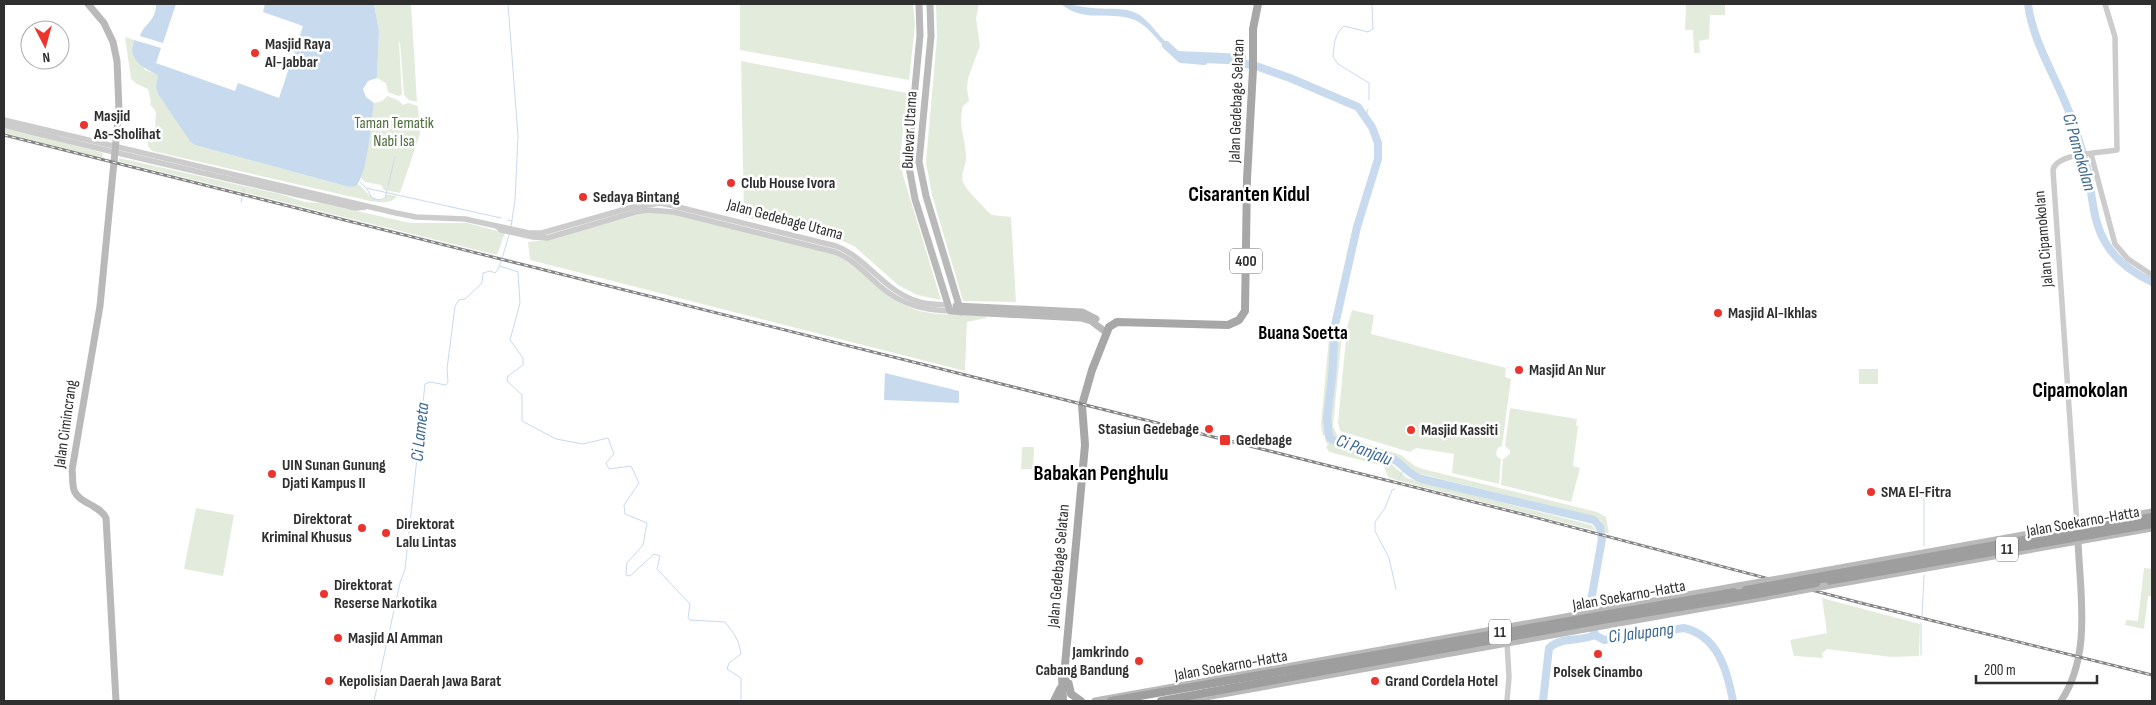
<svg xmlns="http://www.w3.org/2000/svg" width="2156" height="705" font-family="'Sofia Sans Condensed',sans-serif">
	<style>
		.green { fill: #e3ecdc }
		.water { fill: #c8daed }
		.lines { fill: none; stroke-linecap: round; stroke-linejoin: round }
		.stream { stroke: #c8daed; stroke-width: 1 }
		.river { stroke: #c8daed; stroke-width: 8 }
		.tertiary { stroke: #ccc; stroke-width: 5.5 }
		.secondary { stroke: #b9b9b9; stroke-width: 7 }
		.primary { stroke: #a7a7a7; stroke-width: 8 }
		.trunk { stroke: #9e9e9e; stroke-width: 8 }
		.rail-casing { stroke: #848484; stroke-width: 3 }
		.rail { stroke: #fff; stroke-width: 1; stroke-dasharray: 4; stroke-linecap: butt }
		.secondary-bridge { stroke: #b9b9b9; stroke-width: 7 }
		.trunk-bridge { stroke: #9e9e9e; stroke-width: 8 }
		.poi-dot { fill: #ea342d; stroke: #fff; stroke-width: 2 }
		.labels { text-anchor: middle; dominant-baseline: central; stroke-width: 5; stroke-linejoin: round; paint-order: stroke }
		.shield { fill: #fff; stroke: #6d6d6d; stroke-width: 1 }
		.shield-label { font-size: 15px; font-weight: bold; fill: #2f2f2f }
		.poi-label { font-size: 16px; font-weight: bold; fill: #2f2f2f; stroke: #fff; text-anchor: start }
		.street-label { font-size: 16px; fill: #2f2f2f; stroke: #fff }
		.park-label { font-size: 16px; fill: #4c6c3b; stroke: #fff }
		.water-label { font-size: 18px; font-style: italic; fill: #3a6793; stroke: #fff }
		.quarter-label { font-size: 19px; font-weight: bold; fill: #000; stroke: #fff }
		.district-label { font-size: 21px; font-weight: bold; fill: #000; stroke: #fff }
	</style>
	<rect width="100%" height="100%" fill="#fff"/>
	<g class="green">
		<path d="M 374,4 L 411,4 L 417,102 L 409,100 L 404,95 L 400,42 L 399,43 L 402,95 L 398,96 L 388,92 L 386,83 L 377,78 L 379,31 Z"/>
		<path d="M 740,4 L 913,4 L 915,25 L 909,80 L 740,50 Z"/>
		<path d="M 936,4 L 979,4 L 976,18 L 980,46 L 968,78 L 967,88 L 969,101 L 963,106 C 958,127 965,136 966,156 C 967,164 960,174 963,182 C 968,193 981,203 988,212 L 992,215 L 1011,217 L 1016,302 L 963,301 L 932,195 L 926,162 L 937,37 Z"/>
		<path d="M 1686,4 L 1725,4 L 1725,15 L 1710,15 L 1709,39 L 1699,41 L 1700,53 L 1694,53 L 1693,30 L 1685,30 Z"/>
		<path d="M 125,37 L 134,40 L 132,46 L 145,70 L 159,75 L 156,86 L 162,100 L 195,145 L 349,187 L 358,184 C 368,192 371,202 385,199 L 386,194 L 397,196 C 391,205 380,202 370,201 L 152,151 L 148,146 L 148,139 L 151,143 L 154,141 L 156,112 L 150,104 L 151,102 L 148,89 L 137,84 L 131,79 Z"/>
		<path d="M 741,61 L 907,93 L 900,159 L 903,175 L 941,300 L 917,295 L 898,285 L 854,246 L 838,239 L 744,217 Z"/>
		<path d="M 387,96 L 398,100 L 403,105 L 408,103 L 418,106 L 420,134 L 400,193 L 384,190 L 381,185 L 365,182 L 361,178 L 374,103 L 382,101 Z"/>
		<path d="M 4,127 L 103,153 L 102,158 L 4,133 Z"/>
		<path d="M 119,158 L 280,194 L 305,202 L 321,203 L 410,223 L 467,223 L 505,233 L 497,255 L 118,161 Z"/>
		<path d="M 648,212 L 674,214 L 834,253 C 858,266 876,287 899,302 C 924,318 958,314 986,315 L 986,318 L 967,322 L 965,371 L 530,260 L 528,242 L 547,240 Z"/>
		<path d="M 1352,310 L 1374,315 L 1371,334 L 1506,368 L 1505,377 L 1511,379 L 1502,446 L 1498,448 C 1495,453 1496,457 1501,459 L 1499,484 L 1452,473 L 1454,454 L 1416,448 L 1410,452 L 1340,431 L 1338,422 L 1347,328 Z"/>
		<path d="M 1333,333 L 1324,426 L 1326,434 L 1323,436 L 1321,424 L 1329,338 L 1330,334 Z"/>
		<path d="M 1337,334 L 1342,334 L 1333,426 L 1337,435 L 1401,455 L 1415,466 L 1423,469 L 1597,512 L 1606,517 L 1609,534 L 1603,532 L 1601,521 L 1595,517 L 1417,473 L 1393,455 L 1335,439 L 1329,430 L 1328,421 Z"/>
		<rect x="1859" y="369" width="19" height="15"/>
		<path d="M 1510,408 L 1577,419 L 1576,426 L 1578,426 L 1573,466 L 1580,468 L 1571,502 L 1501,485 L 1503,459 L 1510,454 L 1510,450 L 1505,446 Z"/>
		<path d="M 1328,439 L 1337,447 L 1387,460 L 1407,478 L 1591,525 L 1597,531 L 1396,480 L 1388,477 L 1384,466 L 1329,452 L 1326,447 L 1328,445 L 1325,440 Z"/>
		<path d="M 1022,447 L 1034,447 L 1033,469 L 1021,469 Z"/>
		<path d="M 196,508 L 234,515 L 223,576 L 184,569 Z"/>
		<path d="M 2144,568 L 2152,569 L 2152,596 L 2148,596 L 2144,629 L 2125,625 L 2126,620 L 2138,621 Z"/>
		<path d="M 1822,598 L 1920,624 L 1919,656 L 1891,657 L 1827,649 L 1822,653 L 1823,658 L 1794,656 L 1790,640 L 1827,633 Z"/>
	</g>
	<g class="water">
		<path d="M 156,4 L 176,4 L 163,43 L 140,36 C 144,23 156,22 156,4 Z"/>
		<path d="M 265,4 L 374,4 L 379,31 L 377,78 L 368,81 L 363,89 L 366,97 L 374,103 C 371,122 368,173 356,186 L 349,187 L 195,145 L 190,141 L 158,94 L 156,86 L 158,75 C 143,68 127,60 134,40 L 161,48 L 156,63 L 235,91 L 238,83 L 279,98 L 303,26 L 263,12 Z"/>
		<path d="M 1061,4 C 1072,4 1082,7 1092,8 C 1108,10 1127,6 1141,16 C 1155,27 1162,42 1177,51 L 1246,54 L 1246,65 C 1221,63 1187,66 1167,49 C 1156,39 1146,23 1132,19 C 1107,11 1084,23 1061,4 Z"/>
		<path d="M 885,373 L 959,391 L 959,403 L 884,400 Z"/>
	</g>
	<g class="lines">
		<g class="stream">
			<path d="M 508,4 L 518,136 L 515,200 L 511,227"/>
			<path d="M 1369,100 L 1369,83 L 1338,64 L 1333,57 C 1334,46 1334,34 1344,26 L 1368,32 L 1373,29 L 1372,4"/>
			<path d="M 1366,116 L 1368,109"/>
			<path d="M 360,182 L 366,188 L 501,218"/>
			<path d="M 388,186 L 395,157"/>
			<path d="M 367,189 L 372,198 L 379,200 L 385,198 L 387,190"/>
			<path d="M 241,202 L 244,189"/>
			<path d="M 508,220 L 512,221"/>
			<path d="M 500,266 L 518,272 L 520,303 L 510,340 L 523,358 L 523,365 L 508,376 L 507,381 L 522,395 L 522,421 L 556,439 L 583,444 L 608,438 L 614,454 L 606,463 L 609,469 L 631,466 L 639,483 L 624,505 L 625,514 L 647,523 L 643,545 L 627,563 L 626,575 L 630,576 L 654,554 L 660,556 L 657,569 L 690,604 L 688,618 L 690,620 L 725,622 C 734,633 739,640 741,654 L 729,663 L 727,669 L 741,678 L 741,701"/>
			<path d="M 1399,478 L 1404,469"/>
			<path d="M 1395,489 L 1392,490 L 1385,508 L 1375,522 L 1375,531 L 1389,558 L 1396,589"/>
			<path d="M 1924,494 L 1924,546"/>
			<path d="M 1922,616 L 1924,575"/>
			<path d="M 1921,623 L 1921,655"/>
			<path d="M 374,701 L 400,583 L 405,569 L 425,384 L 430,382 L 446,385 L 448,382 L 447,369 L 455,306 L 459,300 L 465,299 L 482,283 L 483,273 L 490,271 L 495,273 C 501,268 506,242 510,233"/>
		</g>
		<g class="river">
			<path d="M 2028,4 C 2033,45 2061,85 2074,125 C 2079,141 2085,157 2088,173 C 2092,195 2093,220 2104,240 C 2114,259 2133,273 2152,282"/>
			<path d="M 1166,45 L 1181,59 L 1204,61"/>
			<path d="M 1236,62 L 1256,66 L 1290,78 L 1358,107 L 1372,127 L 1378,143 L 1378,159 L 1357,227 L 1335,325 L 1332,377 L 1327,418 L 1329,437 C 1347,452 1372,449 1393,459 C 1404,465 1407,474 1422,479 L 1594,520 L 1600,527 L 1602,539 L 1589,612 L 1595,635"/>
			<path d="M 1595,635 L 1604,640 L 1684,628 C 1718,636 1727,670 1733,701"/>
			<path d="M 1543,701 L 1549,648 C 1562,636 1580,642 1595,635"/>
		</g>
		<g class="tertiary">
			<path d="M 4,120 L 396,213 L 416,217 L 465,219 L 529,233 L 542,233 L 633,207 L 660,203 L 670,205 L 836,246 C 867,258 884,291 917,301 C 927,305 937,304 948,305"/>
			<path d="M 4,125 C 121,155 238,181 356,208 L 365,207"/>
			<path d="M 2091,154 L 2115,244 L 2128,259 L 2152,275"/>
			<path d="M 498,227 L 501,230 L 533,237 L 547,238 L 636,212 L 648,210 L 674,212 L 835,252 C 853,259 866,274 881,287 C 902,305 924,310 950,311"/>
			<path d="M 2077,525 L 2053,170 C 2056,153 2101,153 2117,150 L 2115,37 L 2105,4"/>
			<path d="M 1507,701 L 1509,677 L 1507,642"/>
		</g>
		<g class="secondary">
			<path d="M 88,4 L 104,23 L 113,42 L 117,61 L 119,110 L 100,306 L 72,470 C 73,476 72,484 74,490 C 78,503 100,505 106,518 L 116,701"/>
			<path d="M 919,4 L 920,35 L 908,162 L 915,199 L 950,311 L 1081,318 L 1091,321 L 1107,333"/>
			<path d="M 930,4 L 931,36 L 919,162 L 926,196 L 961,312"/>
			<path d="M 956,306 L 1082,312 L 1096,319"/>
			<path d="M 1801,575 L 2152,512"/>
			<path d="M 1825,586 L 2152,528"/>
			<path d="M 1095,701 L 1738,586"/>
			<path d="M 1183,701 L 1765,597"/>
			<path d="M 2061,701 C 2092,655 2080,593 2078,541"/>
		</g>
		<g class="primary">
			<path d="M 1066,672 L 1071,694 L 1081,701"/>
			<path d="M 1054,701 L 1060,689"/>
			<path d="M 1063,701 L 1062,675 L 1065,665 L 1085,445 L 1082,405 L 1092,370 L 1109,327 L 1117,322 L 1228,325 L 1239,320 L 1245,311 L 1247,179 L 1253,69 L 1253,29 L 1258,4"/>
		</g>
		<g class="trunk">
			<path d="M 1812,578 L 2152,517"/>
			<path d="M 1816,583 L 2152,524"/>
			<path d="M 1111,701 L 1746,590"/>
			<path d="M 1161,701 L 1602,620 L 1758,594"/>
		</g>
		<g class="rail-casing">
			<path id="rail" d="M 4,135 L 1522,514 L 1861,603 L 2152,675"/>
		</g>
		<use href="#rail" class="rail"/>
		<g class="secondary-bridge">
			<path d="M 1738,586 L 1801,575"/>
			<path d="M 1765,597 L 1825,586"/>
		</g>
		<g class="trunk-bridge">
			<path d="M 1746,590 L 1812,578"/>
			<path d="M 1758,594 L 1816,583"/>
		</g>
	</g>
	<g class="poi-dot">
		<circle cx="255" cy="53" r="5"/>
		<circle cx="84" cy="125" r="5"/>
		<circle cx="731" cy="183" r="5"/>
		<circle cx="583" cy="197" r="5"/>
		<circle cx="1718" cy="313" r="5"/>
		<circle cx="1519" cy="370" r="5"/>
		<circle cx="1209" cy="429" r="5"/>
		<circle cx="1411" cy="430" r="5"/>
		<rect x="1219" y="434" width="12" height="12" rx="2.5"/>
		<circle cx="272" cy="474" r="5"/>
		<circle cx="1871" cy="492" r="5"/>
		<circle cx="362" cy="528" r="5"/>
		<circle cx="386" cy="533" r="5"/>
		<circle cx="324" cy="594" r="5"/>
		<circle cx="338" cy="638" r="5"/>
		<circle cx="1598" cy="654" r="5"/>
		<circle cx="1139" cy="661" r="5"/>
		<circle cx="329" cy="681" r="5"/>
		<circle cx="1375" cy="681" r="5"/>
	</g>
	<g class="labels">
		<g class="shield">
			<rect x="1230" y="248.5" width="32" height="25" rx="4"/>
			<rect x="1996" y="536.5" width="22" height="25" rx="4"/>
			<rect x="1489" y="619.5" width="22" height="25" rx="4"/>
		</g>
		<g class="shield-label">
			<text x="1246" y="261">400</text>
			<text x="2007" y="549">11</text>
			<text x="1500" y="632">11</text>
		</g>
		<g class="poi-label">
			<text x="265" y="44">Masjid Raya<tspan x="265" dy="18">Al-Jabbar</tspan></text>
			<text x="94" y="116">Masjid<tspan x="94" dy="18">As-Sholihat</tspan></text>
			<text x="741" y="183">Club House Ivora</text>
			<text x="593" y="197">Sedaya Bintang</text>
			<text x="1728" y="313">Masjid Al-Ikhlas</text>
			<text x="1529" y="370">Masjid An Nur</text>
			<text x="1199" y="429" text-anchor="end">Stasiun Gedebage</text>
			<text x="1421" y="430">Masjid Kassiti</text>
			<text x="1236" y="440">Gedebage</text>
			<text x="282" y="465">UIN Sunan Gunung<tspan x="282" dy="18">Djati Kampus II</tspan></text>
			<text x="1881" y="492">SMA El-Fitra</text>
			<text x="352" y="519" text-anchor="end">Direktorat<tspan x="352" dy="18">Kriminal Khusus</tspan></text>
			<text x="396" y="524">Direktorat<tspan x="396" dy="18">Lalu Lintas</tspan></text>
			<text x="334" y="585">Direktorat<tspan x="334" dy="18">Reserse Narkotika</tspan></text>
			<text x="348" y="638">Masjid Al Amman</text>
			<text x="1129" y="652" text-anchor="end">Jamkrindo<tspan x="1129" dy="18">Cabang Bandung</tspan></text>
			<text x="1598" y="672" text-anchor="middle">Polsek Cinambo</text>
			<text x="339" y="681">Kepolisian Daerah Jawa Barat</text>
			<text x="1385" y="681">Grand Cordela Hotel</text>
		</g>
		<g class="street-label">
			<text transform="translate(1237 101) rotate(-88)">Jalan Gedebage Selatan</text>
			<text transform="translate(910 130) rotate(-87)">Bulevar Utama</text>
			<text transform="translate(785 220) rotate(15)">Jalan Gedebage Utama</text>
			<text transform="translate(2044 239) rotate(-95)">Jalan Cipamokolan</text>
			<text transform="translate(66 424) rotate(-82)">Jalan Cimincrang</text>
			<text transform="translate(2083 522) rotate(-10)">Jalan Soekarno-Hatta</text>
			<text transform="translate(1059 566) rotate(-85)">Jalan Gedebage Selatan</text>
			<text transform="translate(1629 596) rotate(-10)">Jalan Soekarno-Hatta</text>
			<text transform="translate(1231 666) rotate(-10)">Jalan Soekarno-Hatta</text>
		</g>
		<g class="park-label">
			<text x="394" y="123">Taman Tematik<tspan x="394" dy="18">Nabi Isa</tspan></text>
		</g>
		<g class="water-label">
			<text transform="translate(2079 152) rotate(74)">Ci Pamokolan</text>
			<text transform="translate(420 432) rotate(-84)">Ci Lameta</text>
			<text transform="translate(1364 450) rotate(21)">Ci Panjalu</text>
			<text transform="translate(1641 633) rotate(-7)">Ci Jalupang</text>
		</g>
		<g class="quarter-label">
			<text x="1303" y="333">Buana Soetta</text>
		</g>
		<g class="district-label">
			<text x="1249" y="194">Cisaranten Kidul</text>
			<text x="2080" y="390">Cipamokolan</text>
			<text x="1101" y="473">Babakan Penghulu</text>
		</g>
	</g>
	<rect width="2156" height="705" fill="none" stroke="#2f2f2f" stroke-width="10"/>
	<g transform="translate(45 45) rotate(174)"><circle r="24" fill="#ffffff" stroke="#acacac"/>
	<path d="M0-4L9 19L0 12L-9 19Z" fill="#ea342d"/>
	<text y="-8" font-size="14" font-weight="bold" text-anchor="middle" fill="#2f2f2f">N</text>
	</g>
	<path d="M1976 675v8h121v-8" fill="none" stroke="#2f2f2f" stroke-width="2.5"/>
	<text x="1984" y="675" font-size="15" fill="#2f2f2f" stroke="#ffffff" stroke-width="4" paint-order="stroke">200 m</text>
</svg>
